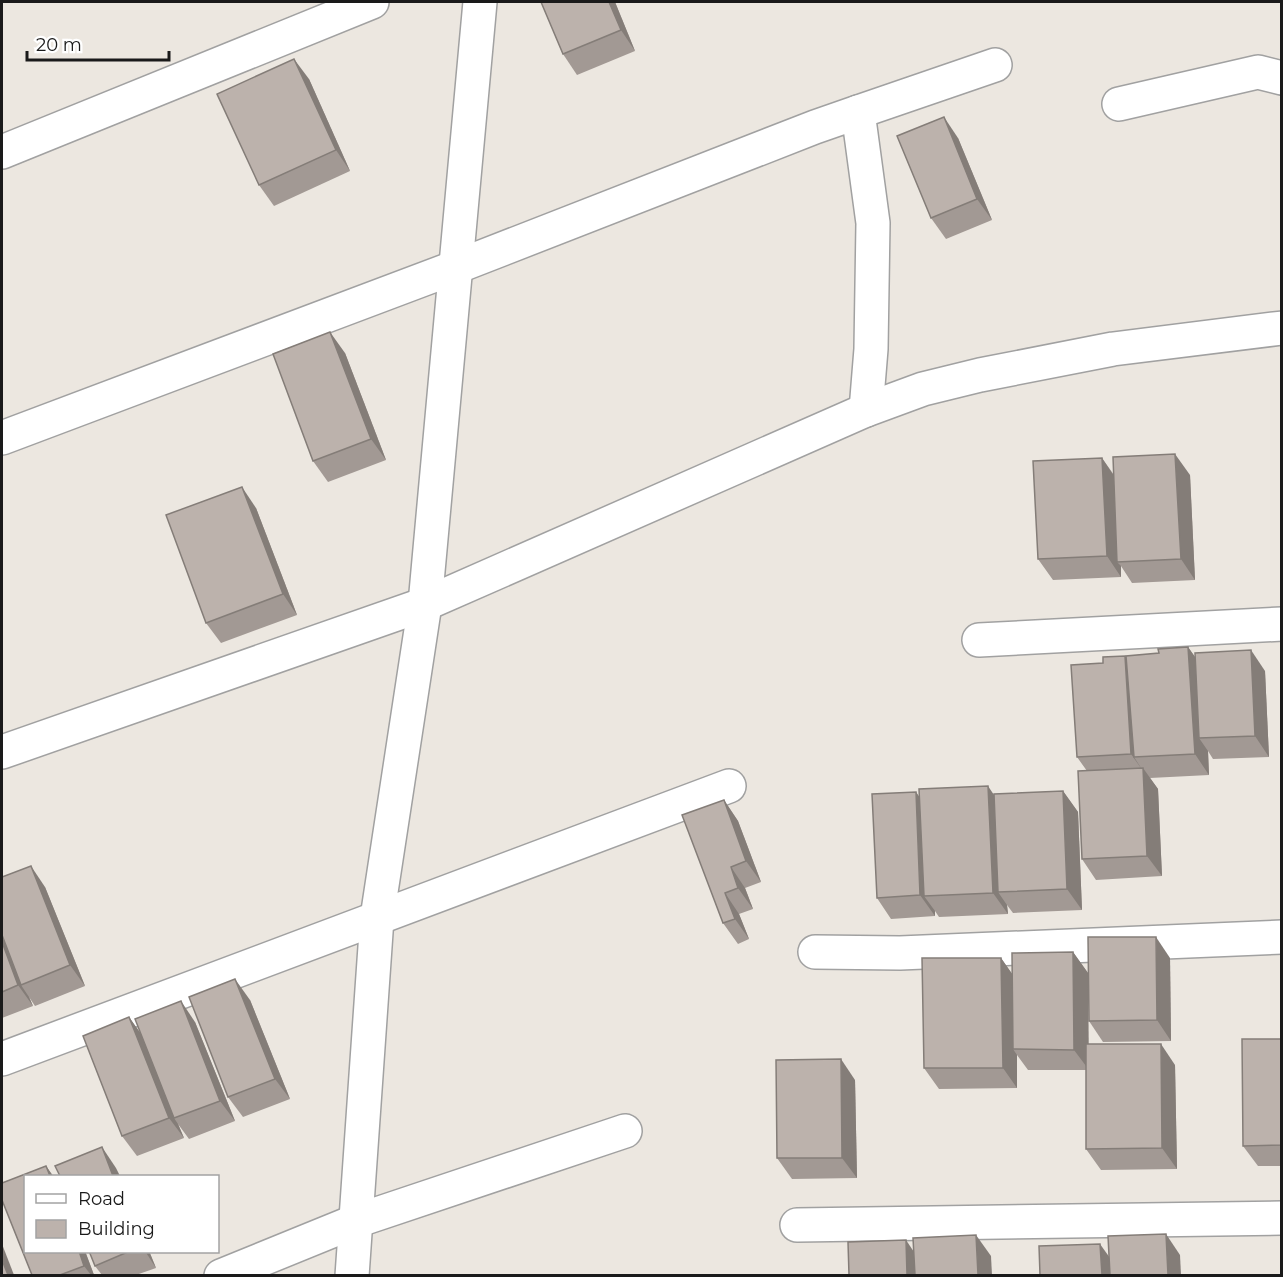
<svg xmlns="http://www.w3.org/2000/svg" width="1283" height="1277" font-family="Montserrat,sans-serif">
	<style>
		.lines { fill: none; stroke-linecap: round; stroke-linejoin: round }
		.street-casing { stroke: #a1a1a1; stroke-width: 36 }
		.street { stroke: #fff; stroke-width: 33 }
		.wall { fill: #a29994 }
		.shaded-wall { fill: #847d78 }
		.building { fill: #bcb2ac; stroke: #847d78; stroke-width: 1.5 }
	</style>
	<rect width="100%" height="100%" fill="#ece7e0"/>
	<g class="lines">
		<g class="street-casing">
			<g id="street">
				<path d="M 1119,104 L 1258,72 L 1282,78"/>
				<path d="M 858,112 L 995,65"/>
				<path d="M 2,152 L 372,2"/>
				<path d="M 2,438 L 456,267 L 815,127 L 858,112 L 873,223 L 871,349 L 866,410"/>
				<path d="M 979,640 L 1282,624"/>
				<path d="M 2,752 L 425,604 L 866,410 L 923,389 L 980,375 L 1113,349 L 1282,328"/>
				<path d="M 815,952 L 900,953 L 1282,937"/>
				<path d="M 2,1059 L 729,786"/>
				<path d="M 797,1225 L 1282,1218"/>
				<path d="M 221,1276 L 356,1221 L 625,1131"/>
				<path d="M 352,1276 L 377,918 L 425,604 L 480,2"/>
			</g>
		</g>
		<use href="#street" class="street"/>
	</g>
	<g class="wall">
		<path d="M 541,2 L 615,2 L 635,51 L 577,75 L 563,54 Z"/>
		<path d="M 309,79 L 350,171 L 274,206 L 259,185 Z"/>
		<path d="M 958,138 L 992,220 L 946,239 L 931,218 Z"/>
		<path d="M 345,353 L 386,460 L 328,482 L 313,461 Z"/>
		<path d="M 1102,458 L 1114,475 L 1190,475 L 1195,580 L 1132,583 L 1121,566 L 1121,577 L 1053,580 L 1038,559 Z"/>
		<path d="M 256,508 L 297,615 L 221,643 L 206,623 Z"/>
		<path d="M 1188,647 L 1195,657 L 1265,671 L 1269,757 L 1213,759 L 1208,751 L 1209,775 L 1150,778 L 1158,789 L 1162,876 L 1096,880 L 1082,859 L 1087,771 L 1077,757 L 1103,663 L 1125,656 L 1127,659 L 1159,653 Z"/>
		<path d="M 1063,791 L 1078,812 L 1082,910 L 1013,913 L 1007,905 L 1008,914 L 939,917 L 935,911 L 935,916 L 891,919 L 877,898 L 916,792 L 920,798 Z"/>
		<path d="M 724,800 L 738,821 L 761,882 L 745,888 L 753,909 L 739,914 L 749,939 L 738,944 L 723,923 Z"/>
		<path d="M 2,877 L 45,887 L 85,986 L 35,1006 L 29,997 L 33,1006 L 2,1018 Z"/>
		<path d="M 1073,952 L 1088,973 L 1088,1044 L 1175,1065 L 1177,1169 L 1101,1170 L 1086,1149 L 1086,1070 L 1028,1070 L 1017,1055 L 1017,1088 L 939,1089 L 924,1068 L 1001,958 L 1012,974 Z"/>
		<path d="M 1170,958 L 1171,1041 L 1103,1042 L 1089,1021 Z"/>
		<path d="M 250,1000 L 290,1099 L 243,1117 L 228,1097 Z"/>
		<path d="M 129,1017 L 140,1033 L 195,1022 L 235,1121 L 189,1139 L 178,1124 L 184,1138 L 137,1156 L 122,1136 Z"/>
		<path d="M 1281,1039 L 1281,1166 L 1258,1166 L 1243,1146 Z"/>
		<path d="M 855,1080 L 857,1178 L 792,1179 L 777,1158 Z"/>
		<path d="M 46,1166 L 53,1176 L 26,1176 L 26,1251 L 85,1251 L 94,1275 L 32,1275 L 2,1200 L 2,1183 Z"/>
		<path d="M 89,1251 L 149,1251 L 156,1268 L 136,1275 L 102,1275 L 95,1266 Z"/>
	</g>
	<g class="shaded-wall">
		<path d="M 609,2 L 615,2 L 635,51 L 621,30 Z"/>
		<path d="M 294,59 L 309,79 L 350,171 L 336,150 Z"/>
		<path d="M 944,117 L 958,138 L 992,220 L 977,199 Z"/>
		<path d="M 330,332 L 345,353 L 386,460 L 371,439 Z"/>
		<path d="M 1175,454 L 1190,475 L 1195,580 L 1181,559 Z"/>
		<path d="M 1102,458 L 1116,479 L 1117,562 L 1121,566 L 1121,577 L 1107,556 Z"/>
		<path d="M 242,487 L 256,508 L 297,615 L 283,594 Z"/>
		<path d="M 1188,647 L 1202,667 L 1199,738 L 1208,751 L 1209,775 L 1195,754 Z"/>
		<path d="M 1251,650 L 1265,671 L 1269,757 L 1255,736 Z"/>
		<path d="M 1125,656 L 1139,677 L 1134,757 L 1143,771 L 1143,768 L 1158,789 L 1162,876 L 1147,856 L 1143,771 L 1131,754 Z"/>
		<path d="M 988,786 L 1002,807 L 998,892 L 1007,905 L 1008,914 L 993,893 Z"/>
		<path d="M 1063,791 L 1078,812 L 1082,910 L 1067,889 Z"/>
		<path d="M 916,792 L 930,813 L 924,896 L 935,911 L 935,916 L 920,895 Z"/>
		<path d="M 724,800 L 738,821 L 761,882 L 746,861 Z"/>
		<path d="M 31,866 L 45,887 L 85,986 L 70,965 Z"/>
		<path d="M 731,867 L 745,888 L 753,909 L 738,888 Z"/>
		<path d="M 725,893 L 739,914 L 749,939 L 735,919 Z"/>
		<path d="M 2,925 L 21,985 L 29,997 L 33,1006 L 18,985 L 2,942 Z"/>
		<path d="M 1156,937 L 1170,958 L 1171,1041 L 1157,1020 Z"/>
		<path d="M 1073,952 L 1088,973 L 1089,1070 L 1074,1050 Z"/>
		<path d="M 1001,958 L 1015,978 L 1013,1049 L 1017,1055 L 1017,1088 L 1003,1068 Z"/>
		<path d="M 235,979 L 250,1000 L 290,1099 L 275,1079 Z"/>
		<path d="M 181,1001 L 195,1022 L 235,1121 L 220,1101 Z"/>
		<path d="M 129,1017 L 144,1038 L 174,1118 L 178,1124 L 184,1138 L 169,1118 Z"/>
		<path d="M 1161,1044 L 1175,1065 L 1177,1169 L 1162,1148 Z"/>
		<path d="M 841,1059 L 855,1080 L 857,1178 L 842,1158 Z"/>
		<path d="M 102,1147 L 116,1168 L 120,1176 L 113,1176 Z"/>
		<path d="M 46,1166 L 53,1176 L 50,1176 Z"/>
		<path d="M 1166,1234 L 1180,1255 L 1181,1275 L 1168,1275 Z"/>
		<path d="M 976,1235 L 991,1256 L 992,1275 L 978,1275 Z"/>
		<path d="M 906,1240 L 920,1261 L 921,1275 L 907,1275 Z"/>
		<path d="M 2,1244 L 14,1275 L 8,1275 L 2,1260 Z"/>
		<path d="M 1100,1244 L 1115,1265 L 1115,1275 L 1102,1275 Z"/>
		<path d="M 79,1251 L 85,1251 L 94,1275 L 91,1275 L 84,1266 Z"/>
		<path d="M 145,1251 L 149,1251 L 156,1268 Z"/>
	</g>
	<g class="building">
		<path d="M 541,2 L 609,2 L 621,30 L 563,54 Z"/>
		<path d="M 294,59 L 336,150 L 259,185 L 217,94 Z"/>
		<path d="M 944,117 L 977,199 L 931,218 L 897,136 Z"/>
		<path d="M 330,332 L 371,439 L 313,461 L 273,354 Z"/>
		<path d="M 1175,454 L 1181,559 L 1117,562 L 1113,457 Z"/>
		<path d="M 1102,458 L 1107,556 L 1038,559 L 1033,461 Z"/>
		<path d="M 242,487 L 283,594 L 206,623 L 166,515 Z"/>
		<path d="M 1188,647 L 1195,754 L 1134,757 L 1126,656 L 1159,653 L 1158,649 Z"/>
		<path d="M 1251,650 L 1255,736 L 1199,738 L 1195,653 Z"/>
		<path d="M 1125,656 L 1131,754 L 1077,757 L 1071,665 L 1103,663 L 1103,657 Z"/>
		<path d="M 1143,768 L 1147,856 L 1082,859 L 1078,771 Z"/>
		<path d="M 988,786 L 993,893 L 924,896 L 919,789 Z"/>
		<path d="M 1063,791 L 1067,889 L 998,892 L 994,794 Z"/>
		<path d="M 916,792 L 920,895 L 877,898 L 872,794 Z"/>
		<path d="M 724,800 L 746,861 L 731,867 L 738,888 L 725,893 L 735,919 L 723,923 L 682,815 Z"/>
		<path d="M 31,866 L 70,965 L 21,985 L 2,935 L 2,877 Z"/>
		<path d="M 1088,937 L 1156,937 L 1157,1020 L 1089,1021 Z"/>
		<path d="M 2,942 L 18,985 L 2,992 Z"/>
		<path d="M 1073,952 L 1074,1050 L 1013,1049 L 1012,953 Z"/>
		<path d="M 922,958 L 1001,958 L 1003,1068 L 924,1068 Z"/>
		<path d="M 235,979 L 275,1079 L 228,1097 L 189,997 Z"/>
		<path d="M 181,1001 L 220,1101 L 174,1118 L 135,1019 Z"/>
		<path d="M 129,1017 L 169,1118 L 122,1136 L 83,1036 Z"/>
		<path d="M 1242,1039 L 1281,1039 L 1281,1145 L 1243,1146 Z"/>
		<path d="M 1086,1044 L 1161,1044 L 1162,1148 L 1086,1149 Z"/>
		<path d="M 841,1059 L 842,1158 L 777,1158 L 776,1060 Z"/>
		<path d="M 102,1147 L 113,1176 L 60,1176 L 55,1166 Z"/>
		<path d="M 46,1166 L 50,1176 L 26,1176 L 26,1251 L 79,1251 L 84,1266 L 60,1275 L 32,1275 L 2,1200 L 2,1183 Z"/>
		<path d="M 1166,1234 L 1168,1275 L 1110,1275 L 1108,1236 Z"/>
		<path d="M 976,1235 L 978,1275 L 915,1275 L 913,1238 Z"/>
		<path d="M 906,1240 L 907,1275 L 849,1275 L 848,1242 Z"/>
		<path d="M 1100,1244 L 1102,1275 L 1040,1275 L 1039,1246 Z"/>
		<path d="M 89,1251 L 130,1251 L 95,1266 Z"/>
		<path d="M 2,1260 L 8,1275 L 2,1275 Z"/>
	</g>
	<rect width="1283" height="1277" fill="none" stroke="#1a1a1a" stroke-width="6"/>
	<rect x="24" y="1175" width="195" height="78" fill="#ffffff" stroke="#a3a3a3" stroke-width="1.5"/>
	<rect x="36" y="1194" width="30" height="9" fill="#ffffff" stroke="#a3a3a3" stroke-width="1.5"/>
	<text x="78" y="1205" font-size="18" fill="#1a1a1a">Road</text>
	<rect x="36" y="1220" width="30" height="18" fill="#bcb2ac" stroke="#a3a3a3" stroke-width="1.5"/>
	<text x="78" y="1235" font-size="18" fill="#1a1a1a">Building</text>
	<path d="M27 51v9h142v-9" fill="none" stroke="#1a1a1a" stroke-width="3"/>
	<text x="36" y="51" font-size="18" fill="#1a1a1a" stroke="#ffffff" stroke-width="4.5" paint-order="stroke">20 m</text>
</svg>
